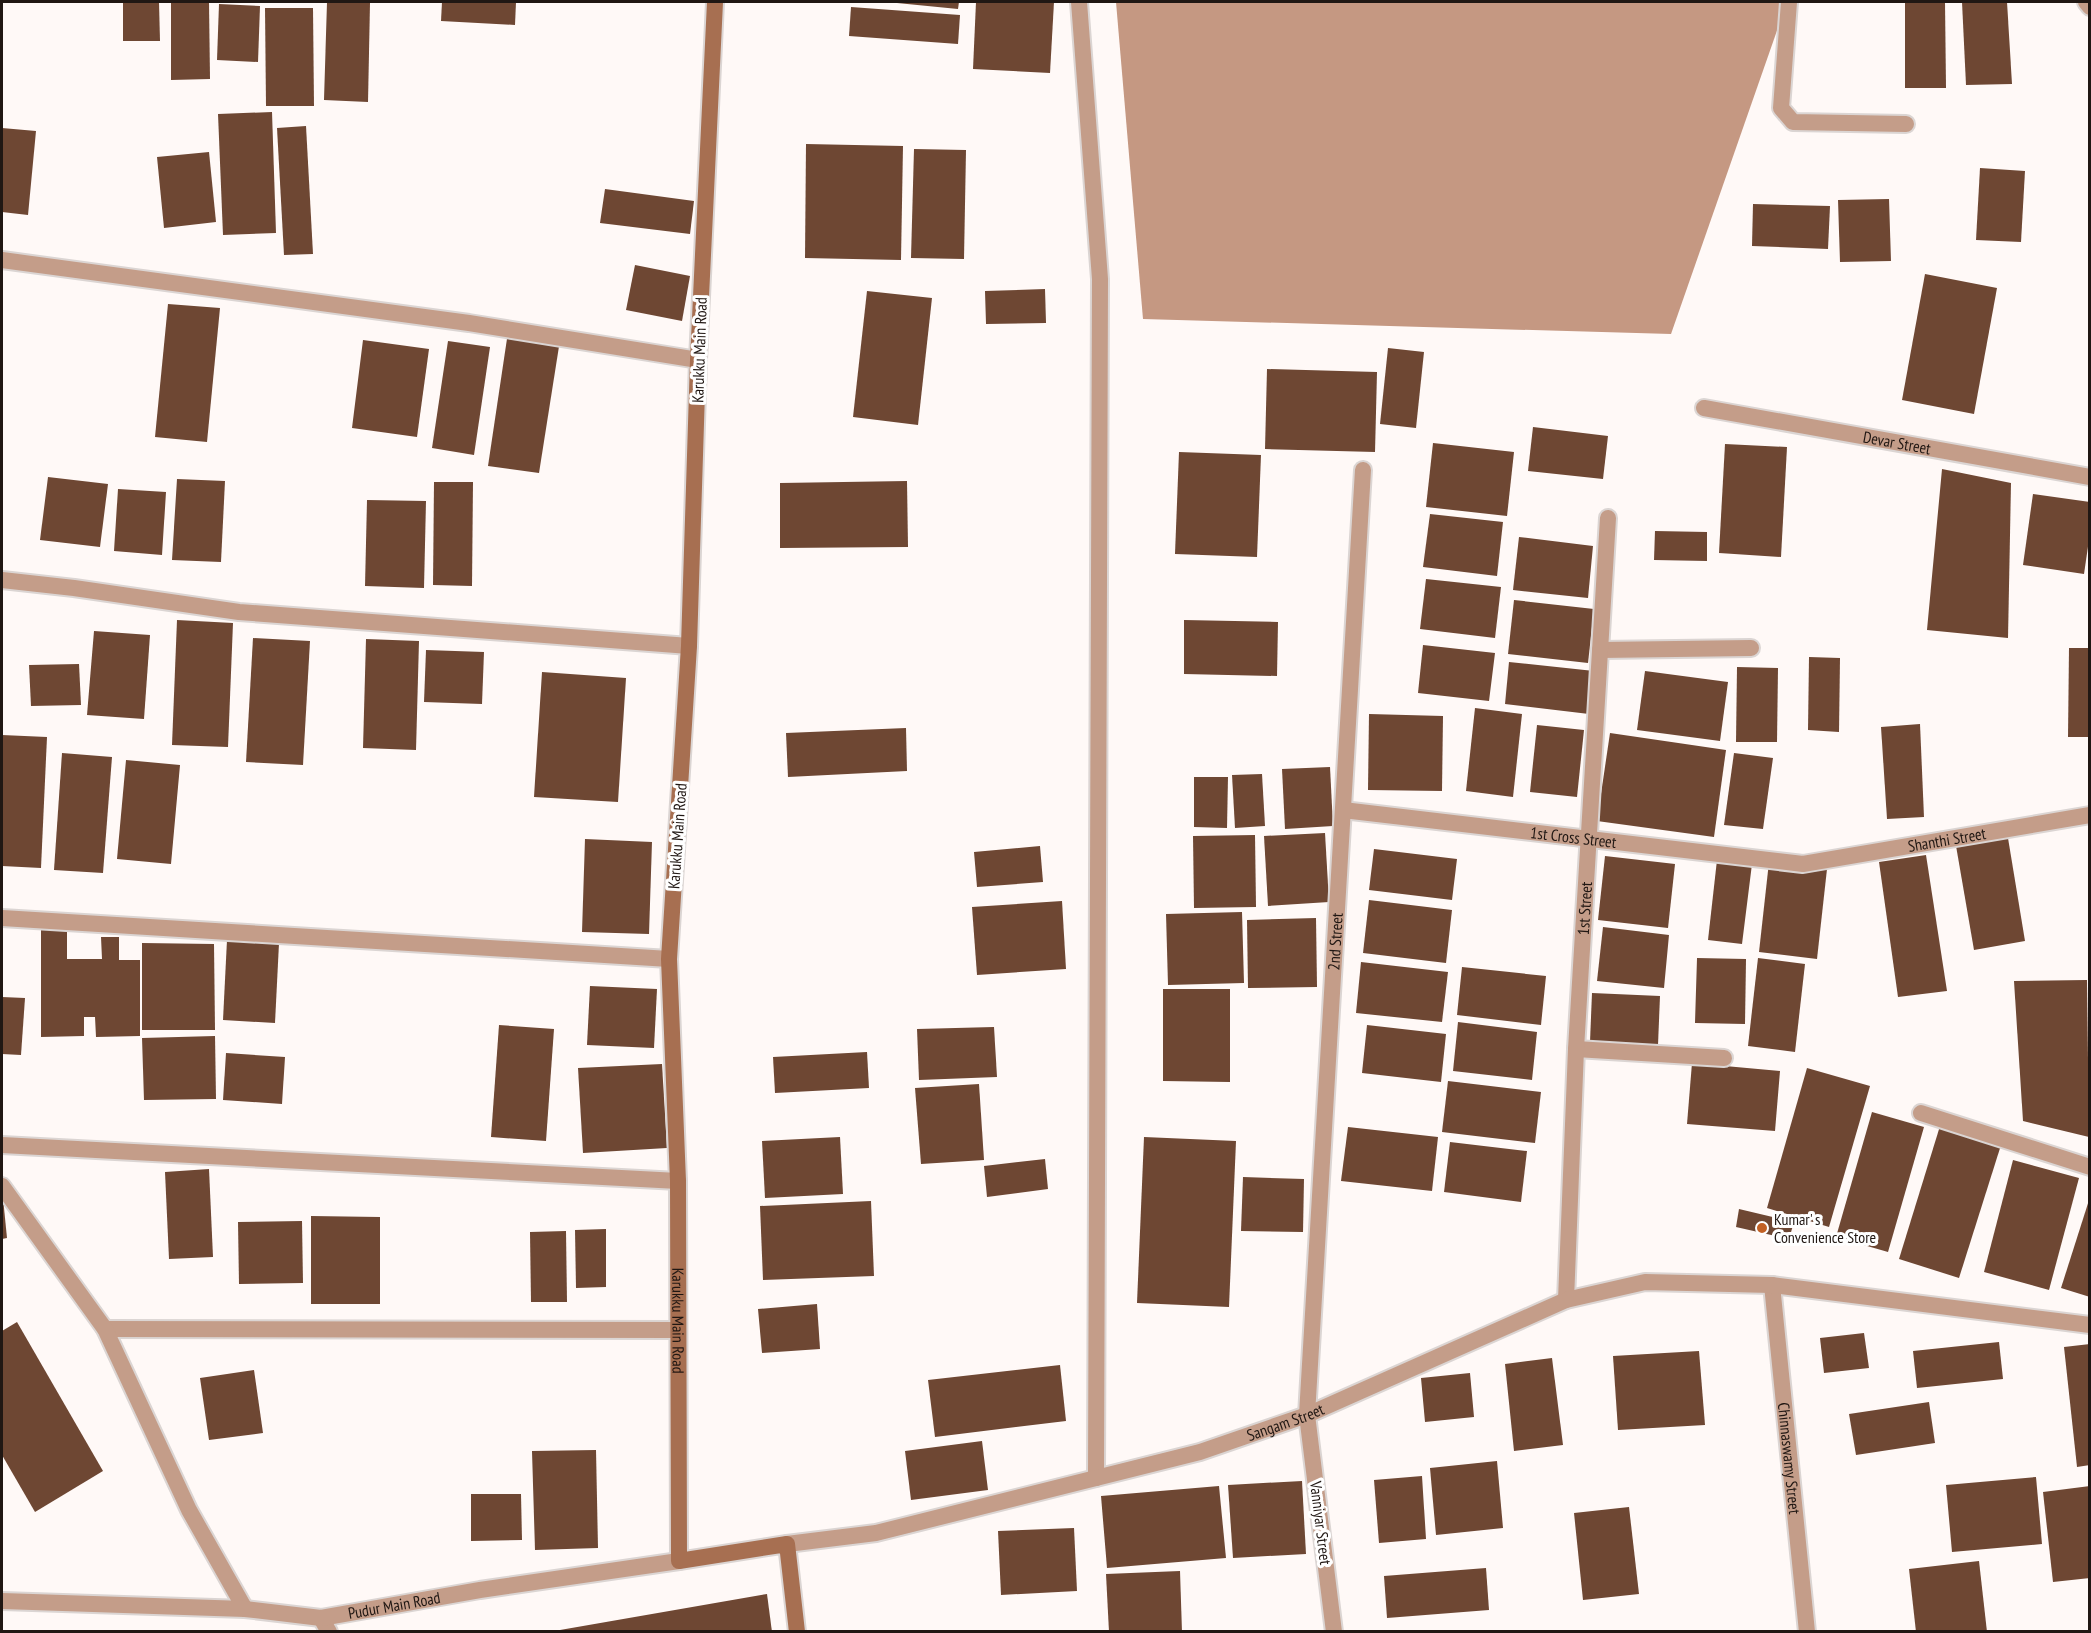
<svg xmlns="http://www.w3.org/2000/svg" width="2091" height="1633" font-family="'PT Sans Narrow',sans-serif">
	<style>
		.water { fill: #c59882 }
		.building { fill: #6e4733 }
		.lines { fill: none; stroke-linecap: round; stroke-linejoin: round }
		.minor-casing { stroke: #dbd5d3; stroke-width: 20 }
		.tertiary-casing { stroke: #dbd5d3; stroke-width: 20 }
		.secondary-casing { stroke: #dbd5d3; stroke-width: 20 }
		.minor { stroke: #c49d89; stroke-width: 16 }
		.tertiary { stroke: #c49d89; stroke-width: 16 }
		.secondary { stroke: #a76f51; stroke-width: 16 }
		.poi-dot { fill: #c26024; stroke: #fff; stroke-width: 2 }
		.labels { text-anchor: middle; dominant-baseline: central; stroke-width: 6; stroke-linejoin: round; paint-order: stroke }
		.street-label { font-size: 16px; fill: #201713; stroke: #fff }
		.poi-label { font-size: 16px; fill: #201713; stroke: #fff; text-anchor: start }
	</style>
	<rect width="100%" height="100%" fill="#fff9f7"/>
	<path class="water" d="M 1116,2 L 1787,2 L 1671,334 L 1143,319 Z"/>
	<g class="building">
		<path d="M 123,2 L 159,2 L 160,41 L 123,41 Z"/>
		<path d="M 171,2 L 209,2 L 210,79 L 171,80 Z"/>
		<path d="M 327,2 L 370,3 L 368,102 L 324,100 Z"/>
		<path d="M 442,2 L 516,2 L 515,25 L 441,21 Z"/>
		<path d="M 897,2 L 959,2 L 958,9 L 897,3 Z"/>
		<path d="M 976,2 L 1054,2 L 1050,73 L 973,69 Z"/>
		<path d="M 1905,2 L 1945,2 L 1946,88 L 1905,88 Z"/>
		<path d="M 1962,2 L 2007,2 L 2012,84 L 1966,85 Z"/>
		<path d="M 219,4 L 260,6 L 258,62 L 217,60 Z"/>
		<path d="M 851,7 L 960,15 L 958,44 L 849,36 Z"/>
		<path d="M 265,8 L 313,8 L 314,106 L 266,106 Z"/>
		<path d="M 272,112 L 276,233 L 223,235 L 218,114 Z"/>
		<path d="M 306,126 L 313,254 L 284,255 L 277,128 Z"/>
		<path d="M 2,128 L 36,131 L 28,215 L 2,212 Z"/>
		<path d="M 806,144 L 903,146 L 901,260 L 805,258 Z"/>
		<path d="M 914,149 L 966,150 L 964,259 L 911,258 Z"/>
		<path d="M 209,152 L 216,222 L 164,228 L 157,157 Z"/>
		<path d="M 1980,168 L 2025,171 L 2021,242 L 1976,240 Z"/>
		<path d="M 605,189 L 694,201 L 690,234 L 600,223 Z"/>
		<path d="M 1889,199 L 1891,261 L 1840,262 L 1838,200 Z"/>
		<path d="M 1753,204 L 1830,206 L 1828,249 L 1752,246 Z"/>
		<path d="M 635,265 L 690,276 L 682,321 L 626,310 Z"/>
		<path d="M 1925,274 L 1997,288 L 1974,414 L 1902,400 Z"/>
		<path d="M 1045,289 L 1046,323 L 986,324 L 985,291 Z"/>
		<path d="M 867,291 L 932,298 L 918,425 L 853,417 Z"/>
		<path d="M 168,304 L 220,308 L 207,442 L 155,437 Z"/>
		<path d="M 508,332 L 560,340 L 539,473 L 488,466 Z"/>
		<path d="M 363,340 L 429,349 L 417,437 L 352,428 Z"/>
		<path d="M 448,341 L 490,347 L 474,455 L 432,448 Z"/>
		<path d="M 1388,348 L 1424,352 L 1416,428 L 1380,424 Z"/>
		<path d="M 1267,369 L 1377,372 L 1375,452 L 1265,449 Z"/>
		<path d="M 1533,427 L 1608,436 L 1603,479 L 1528,471 Z"/>
		<path d="M 1433,443 L 1514,452 L 1507,516 L 1426,507 Z"/>
		<path d="M 1725,444 L 1787,447 L 1781,557 L 1719,553 Z"/>
		<path d="M 1179,452 L 1261,455 L 1257,557 L 1175,554 Z"/>
		<path d="M 1942,469 L 2011,483 L 2008,638 L 1927,630 Z"/>
		<path d="M 48,477 L 108,484 L 100,547 L 40,540 Z"/>
		<path d="M 177,479 L 225,481 L 221,562 L 172,560 Z"/>
		<path d="M 907,481 L 908,547 L 780,548 L 780,483 Z"/>
		<path d="M 434,482 L 473,482 L 472,586 L 433,585 Z"/>
		<path d="M 118,489 L 166,492 L 162,555 L 114,551 Z"/>
		<path d="M 2033,494 L 2090,502 L 2090,533 L 2084,574 L 2023,565 Z"/>
		<path d="M 367,500 L 426,501 L 424,588 L 365,586 Z"/>
		<path d="M 1430,514 L 1503,522 L 1497,576 L 1423,567 Z"/>
		<path d="M 1655,531 L 1707,532 L 1707,561 L 1654,560 Z"/>
		<path d="M 1519,537 L 1593,546 L 1588,598 L 1513,590 Z"/>
		<path d="M 1426,579 L 1501,587 L 1495,638 L 1420,629 Z"/>
		<path d="M 1514,600 L 1594,609 L 1588,663 L 1508,654 Z"/>
		<path d="M 177,620 L 233,623 L 228,747 L 172,745 Z"/>
		<path d="M 1184,620 L 1278,622 L 1277,676 L 1184,674 Z"/>
		<path d="M 94,631 L 150,635 L 144,719 L 87,715 Z"/>
		<path d="M 253,638 L 310,641 L 303,765 L 246,762 Z"/>
		<path d="M 366,639 L 419,641 L 416,750 L 363,748 Z"/>
		<path d="M 1423,645 L 1495,653 L 1489,701 L 1418,693 Z"/>
		<path d="M 2069,648 L 2090,648 L 2090,737 L 2068,737 Z"/>
		<path d="M 426,650 L 484,652 L 482,704 L 424,702 Z"/>
		<path d="M 1809,657 L 1840,658 L 1839,732 L 1808,730 Z"/>
		<path d="M 1509,662 L 1594,671 L 1589,714 L 1505,704 Z"/>
		<path d="M 79,664 L 81,705 L 31,706 L 29,665 Z"/>
		<path d="M 1737,667 L 1778,668 L 1777,742 L 1736,742 Z"/>
		<path d="M 1645,671 L 1728,682 L 1720,741 L 1637,730 Z"/>
		<path d="M 542,672 L 626,678 L 618,802 L 534,797 Z"/>
		<path d="M 1475,708 L 1522,714 L 1513,797 L 1466,791 Z"/>
		<path d="M 1369,714 L 1443,716 L 1442,791 L 1368,790 Z"/>
		<path d="M 1920,724 L 1924,817 L 1887,819 L 1881,727 Z"/>
		<path d="M 1537,725 L 1584,730 L 1577,797 L 1530,792 Z"/>
		<path d="M 906,728 L 907,771 L 788,777 L 786,733 Z"/>
		<path d="M 1610,733 L 1726,750 L 1714,837 L 1597,821 Z"/>
		<path d="M 2,735 L 47,737 L 41,868 L 2,866 Z"/>
		<path d="M 62,753 L 112,757 L 103,873 L 54,870 Z"/>
		<path d="M 1734,753 L 1773,758 L 1763,829 L 1724,825 Z"/>
		<path d="M 126,760 L 180,765 L 171,864 L 117,859 Z"/>
		<path d="M 1330,767 L 1333,826 L 1285,829 L 1282,769 Z"/>
		<path d="M 1262,774 L 1265,826 L 1235,828 L 1232,775 Z"/>
		<path d="M 1194,777 L 1228,777 L 1227,828 L 1194,827 Z"/>
		<path d="M 2007,832 L 2025,941 L 1974,950 L 1955,840 Z"/>
		<path d="M 1325,833 L 1329,902 L 1268,906 L 1264,836 Z"/>
		<path d="M 1255,835 L 1256,907 L 1194,908 L 1193,836 Z"/>
		<path d="M 585,839 L 652,842 L 649,934 L 582,932 Z"/>
		<path d="M 1040,846 L 1043,882 L 977,887 L 974,852 Z"/>
		<path d="M 1374,849 L 1457,859 L 1452,900 L 1369,890 Z"/>
		<path d="M 1926,855 L 1947,991 L 1898,997 L 1879,862 Z"/>
		<path d="M 1605,856 L 1675,864 L 1668,928 L 1598,920 Z"/>
		<path d="M 1717,860 L 1752,864 L 1742,944 L 1708,940 Z"/>
		<path d="M 1769,862 L 1827,869 L 1817,959 L 1759,952 Z"/>
		<path d="M 1369,900 L 1452,910 L 1446,963 L 1363,953 Z"/>
		<path d="M 1062,901 L 1066,969 L 977,975 L 972,907 Z"/>
		<path d="M 1242,912 L 1244,983 L 1168,985 L 1166,914 Z"/>
		<path d="M 1316,918 L 1317,987 L 1248,988 L 1247,920 Z"/>
		<path d="M 67,926 L 67,959 L 102,959 L 101,937 L 119,937 L 119,960 L 140,960 L 140,1036 L 96,1037 L 95,1017 L 84,1017 L 84,1036 L 41,1037 L 41,927 Z"/>
		<path d="M 1603,927 L 1669,935 L 1664,988 L 1597,981 Z"/>
		<path d="M 227,940 L 279,943 L 275,1023 L 223,1020 Z"/>
		<path d="M 142,943 L 214,944 L 215,1030 L 142,1030 Z"/>
		<path d="M 1697,958 L 1746,959 L 1745,1024 L 1695,1023 Z"/>
		<path d="M 1758,958 L 1805,964 L 1795,1052 L 1748,1046 Z"/>
		<path d="M 1361,962 L 1448,972 L 1442,1022 L 1356,1013 Z"/>
		<path d="M 1462,967 L 1546,976 L 1541,1025 L 1457,1015 Z"/>
		<path d="M 2087,980 L 2089,1137 L 2023,1121 L 2014,981 Z"/>
		<path d="M 590,986 L 657,989 L 654,1048 L 587,1045 Z"/>
		<path d="M 1163,989 L 1230,989 L 1230,1082 L 1163,1081 Z"/>
		<path d="M 1592,993 L 1660,996 L 1658,1045 L 1590,1042 Z"/>
		<path d="M 2,997 L 25,998 L 21,1055 L 2,1054 Z"/>
		<path d="M 1458,1022 L 1537,1032 L 1532,1080 L 1453,1071 Z"/>
		<path d="M 499,1025 L 554,1029 L 546,1141 L 491,1137 Z"/>
		<path d="M 1367,1025 L 1446,1034 L 1441,1082 L 1362,1073 Z"/>
		<path d="M 994,1027 L 997,1077 L 919,1080 L 917,1029 Z"/>
		<path d="M 215,1036 L 216,1099 L 144,1100 L 142,1038 Z"/>
		<path d="M 867,1052 L 869,1088 L 775,1093 L 773,1057 Z"/>
		<path d="M 226,1053 L 285,1057 L 282,1104 L 223,1100 Z"/>
		<path d="M 1692,1063 L 1780,1071 L 1775,1131 L 1687,1124 Z"/>
		<path d="M 662,1064 L 667,1148 L 583,1153 L 578,1068 Z"/>
		<path d="M 1807,1068 L 1870,1086 L 1829,1227 L 1767,1208 Z"/>
		<path d="M 1448,1081 L 1541,1092 L 1535,1143 L 1442,1132 Z"/>
		<path d="M 979,1084 L 984,1160 L 921,1164 L 915,1088 Z"/>
		<path d="M 1872,1112 L 1924,1127 L 1888,1252 L 1836,1237 Z"/>
		<path d="M 1940,1126 L 2001,1145 L 1959,1278 L 1899,1259 Z"/>
		<path d="M 1348,1127 L 1438,1137 L 1432,1191 L 1341,1181 Z"/>
		<path d="M 840,1137 L 843,1194 L 765,1198 L 762,1141 Z"/>
		<path d="M 1144,1137 L 1236,1141 L 1229,1307 L 1137,1303 Z"/>
		<path d="M 1450,1142 L 1527,1151 L 1521,1202 L 1444,1192 Z"/>
		<path d="M 1045,1159 L 1048,1189 L 987,1197 L 984,1166 Z"/>
		<path d="M 2013,1160 L 2079,1178 L 2049,1290 L 1984,1272 Z"/>
		<path d="M 209,1169 L 213,1257 L 169,1259 L 165,1172 Z"/>
		<path d="M 1243,1177 L 1304,1179 L 1303,1232 L 1241,1231 Z"/>
		<path d="M 2090,1197 L 2090,1297 L 2061,1288 Z"/>
		<path d="M 2,1198 L 3,1198 L 7,1238 L 2,1239 Z"/>
		<path d="M 871,1201 L 874,1276 L 763,1280 L 760,1206 Z"/>
		<path d="M 1739,1209 L 1794,1222 L 1789,1239 L 1736,1227 Z"/>
		<path d="M 311,1216 L 380,1217 L 380,1304 L 311,1304 Z"/>
		<path d="M 302,1221 L 303,1283 L 239,1284 L 238,1222 Z"/>
		<path d="M 606,1229 L 606,1287 L 576,1288 L 575,1230 Z"/>
		<path d="M 566,1231 L 567,1302 L 531,1302 L 530,1232 Z"/>
		<path d="M 817,1304 L 820,1349 L 762,1353 L 758,1309 Z"/>
		<path d="M 17,1322 L 103,1471 L 35,1512 L 2,1455 L 2,1331 Z"/>
		<path d="M 1864,1333 L 1869,1368 L 1824,1373 L 1820,1338 Z"/>
		<path d="M 1999,1342 L 2003,1379 L 1917,1388 L 1913,1351 Z"/>
		<path d="M 2090,1344 L 2090,1465 L 2077,1467 L 2064,1347 Z"/>
		<path d="M 1699,1351 L 1705,1425 L 1618,1430 L 1613,1356 Z"/>
		<path d="M 1552,1358 L 1563,1445 L 1514,1451 L 1505,1364 Z"/>
		<path d="M 1060,1365 L 1066,1421 L 935,1437 L 928,1380 Z"/>
		<path d="M 254,1370 L 263,1433 L 209,1440 L 200,1378 Z"/>
		<path d="M 1470,1373 L 1474,1417 L 1425,1422 L 1421,1378 Z"/>
		<path d="M 1929,1402 L 1935,1443 L 1856,1455 L 1849,1414 Z"/>
		<path d="M 982,1441 L 988,1490 L 911,1500 L 905,1451 Z"/>
		<path d="M 596,1450 L 598,1548 L 535,1550 L 532,1451 Z"/>
		<path d="M 1497,1461 L 1503,1528 L 1436,1535 L 1430,1468 Z"/>
		<path d="M 1422,1476 L 1426,1539 L 1379,1543 L 1374,1480 Z"/>
		<path d="M 2036,1477 L 2042,1544 L 1952,1552 L 1946,1485 Z"/>
		<path d="M 1302,1481 L 1306,1554 L 1233,1558 L 1228,1485 Z"/>
		<path d="M 1219,1486 L 1226,1558 L 1107,1568 L 1101,1496 Z"/>
		<path d="M 2090,1486 L 2090,1578 L 2053,1582 L 2043,1492 Z"/>
		<path d="M 471,1494 L 521,1494 L 522,1540 L 471,1541 Z"/>
		<path d="M 1629,1507 L 1639,1594 L 1583,1600 L 1574,1513 Z"/>
		<path d="M 1074,1528 L 1077,1591 L 1001,1595 L 998,1531 Z"/>
		<path d="M 1979,1561 L 1987,1632 L 1916,1632 L 1909,1569 Z"/>
		<path d="M 1486,1568 L 1489,1610 L 1387,1618 L 1384,1576 Z"/>
		<path d="M 1180,1571 L 1182,1632 L 1109,1632 L 1106,1574 Z"/>
		<path d="M 767,1594 L 772,1632 L 561,1632 L 560,1630 Z"/>
	</g>
	<g class="lines">
		<g class="minor-casing">
			<g id="minor">
				<path d="M 1079,2 L 1100,279 L 1096,1478"/>
				<path d="M 1789,2 L 1781,108 L 1793,122 L 1906,124"/>
				<path d="M 2086,2 L 2090,7"/>
				<path d="M 2,260 L 469,323 L 698,360"/>
				<path id="s1" d="M 1704,408 L 2090,477"/>
				<path d="M 2,580 L 74,588 L 239,612 L 689,646"/>
				<path d="M 1600,650 L 1751,648"/>
				<path id="s2" d="M 1343,810 L 1803,864 L 2090,815"/>
				<path d="M 2,918 L 669,959"/>
				<path d="M 1576,1049 L 1724,1058"/>
				<path d="M 1921,1113 L 2090,1167"/>
				<path d="M 2,1145 L 678,1181"/>
				<path id="s3" d="M 1772,1285 L 1807,1632"/>
				<path id="s4" d="M 1566,1300 L 1576,1049 L 1608,518"/>
				<path d="M 105,1329 L 678,1330"/>
				<path id="s5" d="M 787,1544 L 876,1533 L 1200,1452 L 1307,1415 L 1566,1300 L 1645,1282 L 1772,1285 L 2090,1325"/>
				<path d="M 321,1618 L 329,1632"/>
				<path id="s6" d="M 1334,1632 L 1307,1415 L 1363,470"/>
			</g>
		</g>
		<g class="tertiary-casing">
			<g id="tertiary">
				<path d="M 2,1186 L 105,1329 L 189,1510 L 245,1609"/>
				<path id="s7" d="M 2,1601 L 245,1609 L 321,1618 L 480,1590 L 679,1561"/>
			</g>
		</g>
		<g class="secondary-casing">
			<g id="secondary">
				<path id="s8" d="M 715,2 L 698,360 L 689,646 L 669,959 L 678,1181 L 679,1561 L 787,1544 L 797,1632"/>
			</g>
		</g>
		<use href="#minor" class="minor"/>
		<use href="#tertiary" class="tertiary"/>
		<use href="#secondary" class="secondary"/>
	</g>
	<circle class="poi-dot" cx="1762" cy="1228" r="6"/>
	<g class="labels">
		<g class="street-label">
			<text transform="translate(699 350) rotate(-88)">Karukku Main Road</text>
			<text stroke="none"><textPath href="#s1" startOffset="196">Devar Street</textPath></text>
			<text transform="translate(677 836) rotate(-86)">Karukku Main Road</text>
			<text stroke="none"><textPath href="#s2" startOffset="232">1st Cross Street</textPath></text>
			<text stroke="none"><textPath href="#s2" startOffset="609">Shanthi Street</textPath></text>
			<text stroke="none"><textPath href="#s4" startOffset="392">1st Street</textPath></text>
			<text stroke="none"><textPath href="#s6" startOffset="693">2nd Street</textPath></text>
			<text stroke="none"><textPath href="#s8" startOffset="1320">Karukku Main Road</textPath></text>
			<text stroke="none"><textPath href="#s5" startOffset="514">Sangam Street</textPath></text>
			<text stroke="none"><textPath href="#s3" startOffset="174">Chinnaswamy Street</textPath></text>
			<text transform="translate(1321 1523) rotate(83)">Vanniyar Street</text>
			<text stroke="none"><textPath href="#s7" startOffset="394">Pudur Main Road</textPath></text>
		</g>
		<g class="poi-label">
			<text x="1774" y="1219">Kumar' s<tspan x="1774" dy="18">Convenience Store</tspan></text>
		</g>
	</g>
	<rect width="2091" height="1633" fill="none" stroke="#201713" stroke-width="6"/>
</svg>
